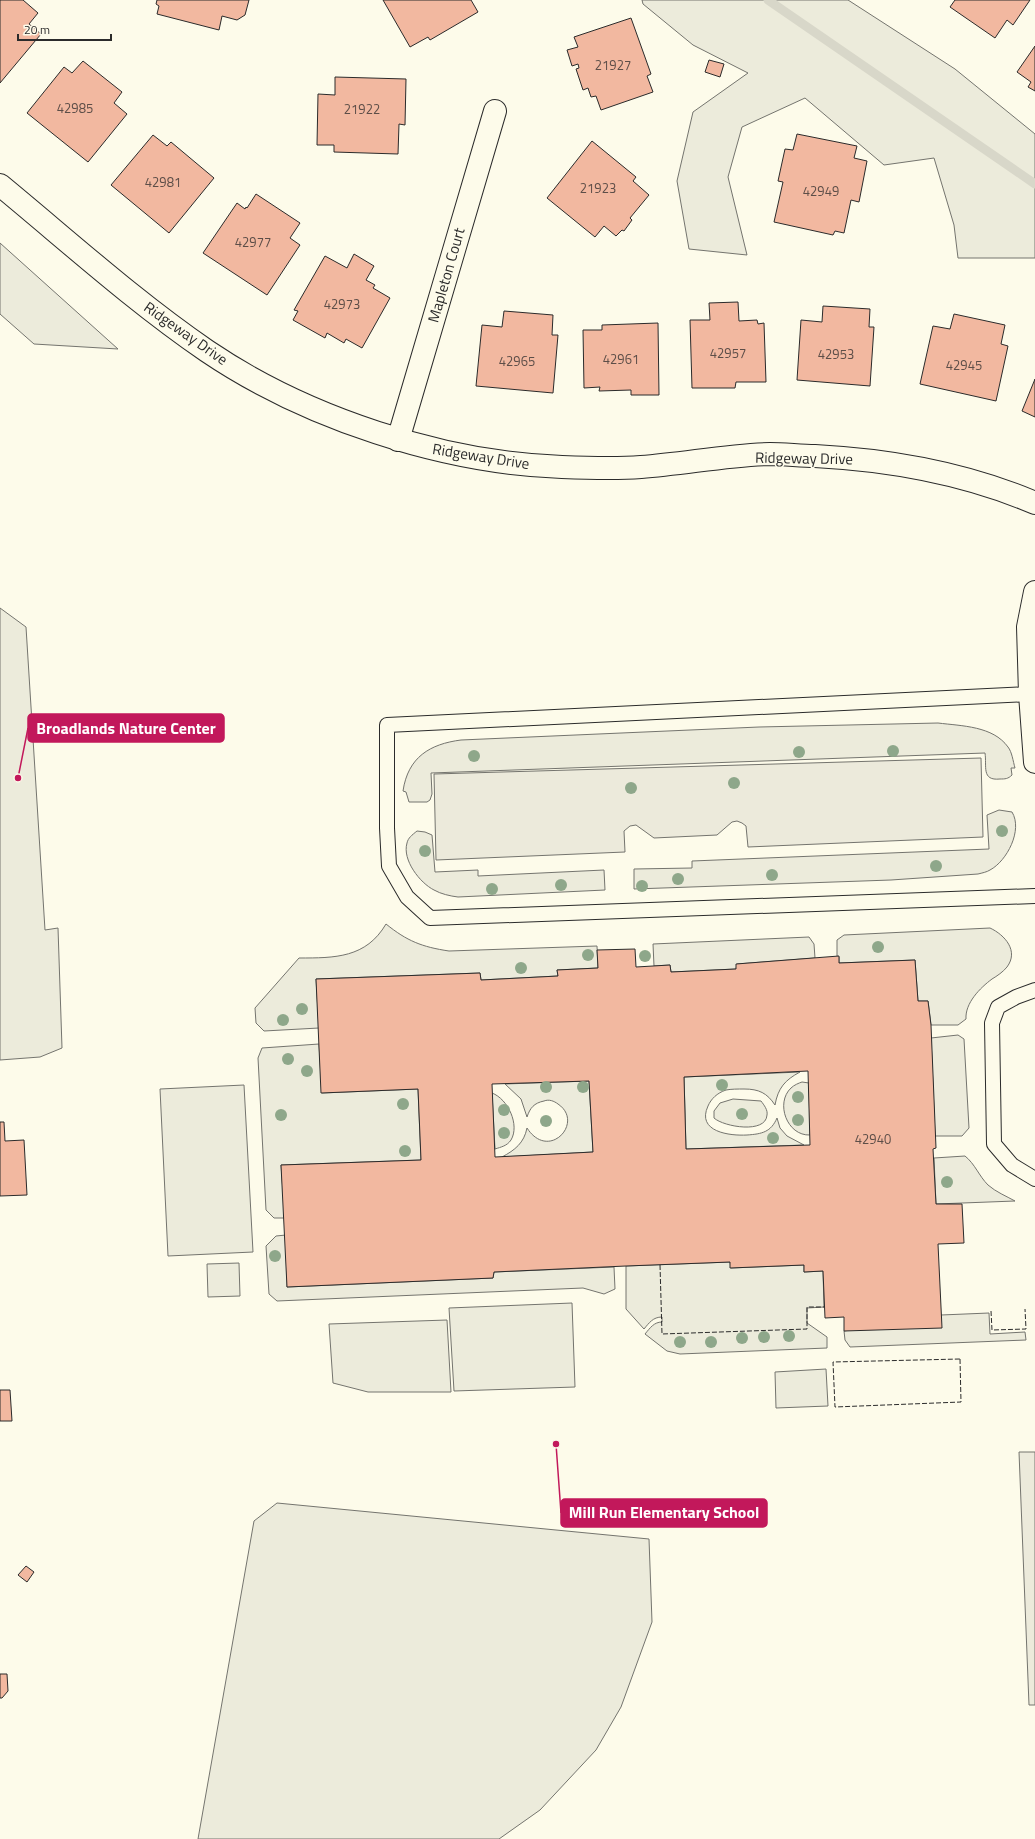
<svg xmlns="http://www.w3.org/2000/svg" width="1035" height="1839" font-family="'Titillium Web',sans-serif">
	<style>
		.green { fill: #ecebdb; stroke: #74746e }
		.parking { fill: #eceadb; stroke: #74746e }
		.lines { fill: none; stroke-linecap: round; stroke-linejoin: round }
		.stream { stroke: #d8d7c9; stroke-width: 9 }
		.building { fill: #f2b8a0; stroke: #2b2b2b; fill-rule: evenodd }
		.lane-casing { stroke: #2b2b2b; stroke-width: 16 }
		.street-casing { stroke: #2b2b2b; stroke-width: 24 }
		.lane { stroke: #fdfbea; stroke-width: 14 }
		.street { stroke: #fdfbea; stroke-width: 22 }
		.fence { stroke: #2b2b2b; stroke-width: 1; stroke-dasharray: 5 2; stroke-linecap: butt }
		.tree { fill: #8ea78a }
		.labels { text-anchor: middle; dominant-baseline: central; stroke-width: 3; stroke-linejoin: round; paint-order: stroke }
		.number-label { font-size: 13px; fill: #5d4e48 }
		.street-label { font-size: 15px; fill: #2b2b2b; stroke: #fdfbea }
		.leader { fill: none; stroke: #c2185b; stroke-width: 1.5 }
		.callout-dot { fill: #c2185b; stroke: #fdfbea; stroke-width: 1.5 }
		.callout { fill: #c2185b; stroke: #c2185b; stroke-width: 1.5 }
		.callout-label { font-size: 16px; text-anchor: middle; font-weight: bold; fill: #fff }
	</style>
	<rect width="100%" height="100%" fill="#fdfbea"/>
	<g class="green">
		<path d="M 642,0 L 848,0 L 955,69 L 1035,134 L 1035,258 L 958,258 L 954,225 L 934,158 L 884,165 L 805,98 L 742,127 L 728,177 L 747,255 L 689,249 L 677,181 L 693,112 L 748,73 L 693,45 L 643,4 Z"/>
		<path d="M 0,243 L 118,349 L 34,344 L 0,314 Z"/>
		<path d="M 0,608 L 26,627 L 45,930 L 58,928 L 62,1048 L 40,1057 L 0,1060 Z"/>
		<path d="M 938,723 C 962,726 993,726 1008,747 C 1012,752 1013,761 1015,768 L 1011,768 L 1012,775 C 1008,779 1005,779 1000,779 C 981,781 987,766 985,753 L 431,773 L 432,794 L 430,800 L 427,802 L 409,802 L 406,792 L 403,791 C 408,757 430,744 461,740 L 759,727 Z"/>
		<path d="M 999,810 L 1012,812 C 1023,830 1007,861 990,870 C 987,872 982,873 978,874 L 891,880 L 634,889 L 634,869 L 692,868 L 692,861 L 989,849 L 987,815 Z"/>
		<path d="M 417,831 L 425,832 L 432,835 L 435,872 L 478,870 L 478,876 L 604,870 L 605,890 L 458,897 C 450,896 441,894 434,890 C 420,883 402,860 407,843 C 408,838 412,835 417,831 Z"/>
		<path d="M 386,924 C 407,941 422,947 449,951 L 597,946 L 598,968 L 557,970 L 558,976 L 481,980 L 480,973 L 316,979 L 319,1028 L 264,1031 L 256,1023 L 255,1008 L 299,958 C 335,958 366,958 386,924 Z"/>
		<path d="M 990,928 C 1005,935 1019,951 1007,967 C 1003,972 997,976 992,979 C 980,988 965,1003 966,1019 L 958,1025 L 931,1025 L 928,1001 L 918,1001 L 915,960 L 839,963 L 839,957 L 837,956 L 837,940 L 844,935 Z"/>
		<path d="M 809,937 L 814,944 L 815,958 L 737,964 L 736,969 L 671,972 L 670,965 L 654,966 L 653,944 Z"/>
		<path d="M 958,1035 L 964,1039 L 969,1128 L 962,1136 L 935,1136 L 931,1038 Z"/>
		<path d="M 319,1044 L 322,1093 L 418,1089 L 421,1160 L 281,1165 L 285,1218 L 274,1218 L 266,1210 L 258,1058 L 262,1048 Z"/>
		<path d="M 800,1072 C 785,1080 778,1088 775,1105 C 767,1093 759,1089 744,1089 C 738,1089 731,1089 726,1090 C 717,1093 711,1099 708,1106 C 696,1132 730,1136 747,1135 C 762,1134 771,1132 777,1118 L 780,1128 L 787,1136 L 804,1145 L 686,1149 L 684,1077 Z"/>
		<path d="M 589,1081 L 593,1152 L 502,1157 C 515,1150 524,1143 527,1128 C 549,1162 585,1122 558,1104 C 554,1101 549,1099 544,1101 C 534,1103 530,1108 527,1117 L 521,1099 L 505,1084 Z"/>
		<path d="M 802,1082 L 809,1083 L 810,1135 C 787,1136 775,1103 791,1088 C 794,1085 799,1083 802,1082 Z"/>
		<path d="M 244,1085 L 253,1252 L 168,1256 L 160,1089 Z"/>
		<path d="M 492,1093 C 508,1099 520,1125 511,1140 C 507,1146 501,1147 495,1149 Z"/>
		<path d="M 733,1099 L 761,1101 C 764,1105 768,1110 767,1115 C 766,1134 724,1127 714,1118 L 714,1111 L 720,1103 Z"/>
		<path d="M 965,1156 C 975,1164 979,1176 988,1185 C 996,1192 1006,1196 1015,1201 L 936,1204 L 934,1158 Z"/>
		<path d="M 286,1235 L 287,1287 L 493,1278 L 494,1272 L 614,1267 L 615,1289 L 604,1294 L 583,1288 L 277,1301 L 269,1294 L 266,1246 L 276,1236 Z"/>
		<path d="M 730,1262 L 731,1268 L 804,1265 L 804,1272 L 823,1271 L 824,1307 L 807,1308 L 807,1323 L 827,1337 L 827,1348 L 680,1354 L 667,1351 L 645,1334 C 650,1328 654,1322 662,1322 L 662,1317 C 653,1317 649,1323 644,1329 L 626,1309 L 626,1266 Z"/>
		<path d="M 239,1263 L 240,1296 L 208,1297 L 207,1264 Z"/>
		<path d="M 572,1303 L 575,1387 L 454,1391 L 449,1308 Z"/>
		<path d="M 989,1313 L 990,1334 L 1025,1332 L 1026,1340 L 850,1347 L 845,1340 L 844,1331 L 941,1315 Z"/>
		<path d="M 447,1320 L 451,1392 L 368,1392 L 333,1383 L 329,1324 Z"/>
		<path d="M 826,1369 L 828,1406 L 776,1408 L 775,1372 Z"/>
		<path d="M 277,1503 L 649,1539 L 652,1622 L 621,1707 L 596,1750 L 540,1810 L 499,1839 L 198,1839 L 254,1521 Z"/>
	</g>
	<g class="parking">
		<path d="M 981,758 L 983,837 L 748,847 L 746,826 L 742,823 L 737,821 L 732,822 L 717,835 L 654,838 L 636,825 L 630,826 L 624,831 L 625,852 L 436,860 L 434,774 Z"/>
		<path d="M 1019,1452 L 1035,1452 L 1035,1705 L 1029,1705 Z"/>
	</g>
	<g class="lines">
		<path class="stream" d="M 768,0 L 1035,184"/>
	</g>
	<g class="building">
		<path d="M 0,0 L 23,0 L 38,13 L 29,24 L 41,34 L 0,83 Z"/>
		<path d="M 157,0 L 249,0 L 245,15 L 237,20 L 222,16 L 219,30 L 157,14 L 159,6 L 156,4 Z"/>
		<path d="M 383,0 L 471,0 L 478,12 L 430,40 L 428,37 L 410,47 Z"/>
		<path d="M 955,0 L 1030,0 L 1013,25 L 1007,20 L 995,38 L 950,7 Z"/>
		<path d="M 631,18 L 651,74 L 647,76 L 653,92 L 601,110 L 596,96 L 591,97 L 588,88 L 583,90 L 576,69 L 579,68 L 578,64 L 572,66 L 567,50 L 578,47 L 574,37 Z"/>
		<path d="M 1035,46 L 1035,91 L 1028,87 L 1031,82 L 1017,72 Z"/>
		<path d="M 709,60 L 724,64 L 720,77 L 705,72 Z"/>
		<path d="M 83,61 L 122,92 L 114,103 L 127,114 L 88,162 L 27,113 L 64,67 L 72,73 Z"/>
		<path d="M 335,77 L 406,79 L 405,125 L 399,124 L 398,154 L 334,152 L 334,145 L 317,145 L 318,94 L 335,95 Z"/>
		<path d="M 797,134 L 857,146 L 854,158 L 867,161 L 859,202 L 851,200 L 844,233 L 835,231 L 833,235 L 774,222 L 783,182 L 778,181 L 785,149 L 793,150 Z"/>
		<path d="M 153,135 L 167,146 L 171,142 L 214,178 L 169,233 L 111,185 Z"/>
		<path d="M 592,141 L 636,177 L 633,181 L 649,195 L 630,218 L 632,220 L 624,231 L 622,230 L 616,236 L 604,226 L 595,237 L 547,198 Z"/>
		<path d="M 256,194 L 300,223 L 290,238 L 300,245 L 267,295 L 203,253 L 237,203 L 245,209 L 246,207 L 247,208 Z"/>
		<path d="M 354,254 L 374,266 L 366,280 L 375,285 L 373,288 L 390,298 L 362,348 L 346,339 L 344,343 L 327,333 L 325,338 L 293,320 L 298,311 L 294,310 L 325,256 L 347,268 Z"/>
		<path d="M 738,302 L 739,321 L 757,320 L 758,324 L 764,323 L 766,382 L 736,382 L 735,388 L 692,388 L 690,320 L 710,320 L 709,303 Z"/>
		<path d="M 823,306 L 870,309 L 869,327 L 874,327 L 870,386 L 797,380 L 801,320 L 822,322 Z"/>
		<path d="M 504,311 L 553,315 L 552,335 L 558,335 L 553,393 L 476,386 L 482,325 L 502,327 Z"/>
		<path d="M 954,314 L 1005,325 L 1001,344 L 1008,346 L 996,401 L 920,384 L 933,326 L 950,329 Z"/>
		<path d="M 658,323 L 659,395 L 631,395 L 631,390 L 599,391 L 600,387 L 584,388 L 583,330 L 602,330 L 602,325 Z"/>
		<path d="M 1035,379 L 1035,417 L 1022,411 Z"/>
		<path d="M 635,949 L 636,967 L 670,965 L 671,972 L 736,969 L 736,964 L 826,957 L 839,956 L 839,963 L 915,960 L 918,1001 L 928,1001 L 931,1025 L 936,1148 L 933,1149 L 936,1204 L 962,1204 L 964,1243 L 938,1244 L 942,1328 L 844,1331 L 844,1317 L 825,1318 L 823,1271 L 804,1272 L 804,1265 L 730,1268 L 730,1262 L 626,1266 L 494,1272 L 493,1278 L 287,1287 L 281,1165 L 421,1160 L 418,1089 L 321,1093 L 316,979 L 480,973 L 481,980 L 558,976 L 557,970 L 598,968 L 597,950 ZM 808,1071 L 810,1145 L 686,1149 L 684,1077 ZM 589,1081 L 593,1152 L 495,1157 L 492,1084 Z"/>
		<path d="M 0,1122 L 4,1122 L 5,1141 L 24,1140 L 27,1195 L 0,1196 Z"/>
		<path d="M 0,1390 L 10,1390 L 12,1421 L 0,1421 Z"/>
		<path d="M 26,1566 L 34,1572 L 27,1582 L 18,1575 Z"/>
		<path d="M 0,1674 L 7,1674 L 8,1691 L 2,1698 L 0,1698 Z"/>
	</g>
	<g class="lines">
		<g class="lane-casing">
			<g id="lane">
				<path d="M 1030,694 L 387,725 L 387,828 L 389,866 L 407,897 L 430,918 L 1035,896"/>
				<path d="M 1035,990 L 1016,997 L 998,1007 L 992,1023 L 994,1144 L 1012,1165 L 1035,1179"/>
			</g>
		</g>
		<g class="street-casing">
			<g id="street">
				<path d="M 0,185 C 68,241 134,301 207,351 C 306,418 443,463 562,467 C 588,468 615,469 641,467 C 684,464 727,455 770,454 C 785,454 801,456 815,456 C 891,460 965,473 1035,503"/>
				<path d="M 398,440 L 495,111"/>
				<path d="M 1035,592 L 1028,627 L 1030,694 L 1035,762"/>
			</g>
		</g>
		<use href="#lane" class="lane"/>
		<use href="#street" class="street"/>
		<g class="fence">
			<path d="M 660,1265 L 662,1334 L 807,1329 L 807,1307 L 824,1307"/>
			<path d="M 991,1311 L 992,1330 L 1026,1329 L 1025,1309"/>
			<path d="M 960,1359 L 961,1402 L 835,1407 L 833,1362 Z"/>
		</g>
	</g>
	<g class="tree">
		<circle cx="893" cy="751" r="6"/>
		<circle cx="799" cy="752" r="6"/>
		<circle cx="474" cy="756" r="6"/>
		<circle cx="734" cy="783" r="6"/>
		<circle cx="631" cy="788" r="6"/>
		<circle cx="1002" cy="831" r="6"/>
		<circle cx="425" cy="851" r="6"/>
		<circle cx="936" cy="866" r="6"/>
		<circle cx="772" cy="875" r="6"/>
		<circle cx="678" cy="879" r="6"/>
		<circle cx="561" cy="885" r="6"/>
		<circle cx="642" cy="886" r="6"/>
		<circle cx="492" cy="889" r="6"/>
		<circle cx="878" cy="947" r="6"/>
		<circle cx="588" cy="955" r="6"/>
		<circle cx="645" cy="956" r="6"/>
		<circle cx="521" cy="968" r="6"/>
		<circle cx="302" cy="1009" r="6"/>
		<circle cx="283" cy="1020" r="6"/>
		<circle cx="288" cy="1059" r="6"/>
		<circle cx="307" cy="1071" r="6"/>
		<circle cx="722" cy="1085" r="6"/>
		<circle cx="546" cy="1087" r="6"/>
		<circle cx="583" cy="1087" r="6"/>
		<circle cx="798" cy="1097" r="6"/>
		<circle cx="403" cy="1104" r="6"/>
		<circle cx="504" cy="1110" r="6"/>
		<circle cx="742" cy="1114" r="6"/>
		<circle cx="281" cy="1115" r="6"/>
		<circle cx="798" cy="1120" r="6"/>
		<circle cx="546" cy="1121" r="6"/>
		<circle cx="504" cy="1133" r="6"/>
		<circle cx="773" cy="1138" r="6"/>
		<circle cx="405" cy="1151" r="6"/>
		<circle cx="947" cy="1182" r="6"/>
		<circle cx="275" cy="1256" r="6"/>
		<circle cx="789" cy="1336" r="6"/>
		<circle cx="764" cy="1337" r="6"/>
		<circle cx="742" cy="1338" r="6"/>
		<circle cx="680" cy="1342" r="6"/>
		<circle cx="711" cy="1342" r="6"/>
	</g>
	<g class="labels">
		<g class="number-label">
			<text x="613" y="65">21927</text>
			<text x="75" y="108">42985</text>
			<text x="362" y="109">21922</text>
			<text x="163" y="182">42981</text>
			<text x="598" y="188">21923</text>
			<text x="821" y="191">42949</text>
			<text x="253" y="242">42977</text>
			<text x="342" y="304">42973</text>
			<text x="728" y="353">42957</text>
			<text x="836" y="354">42953</text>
			<text x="621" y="359">42961</text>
			<text x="517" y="361">42965</text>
			<text x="964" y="365">42945</text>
			<text x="873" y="1139">42940</text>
		</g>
		<g class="street-label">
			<text transform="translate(446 275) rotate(-74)">Mapleton Court</text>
			<text transform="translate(186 333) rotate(35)">Ridgeway Drive</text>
			<text transform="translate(481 456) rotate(9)">Ridgeway Drive</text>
			<text transform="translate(804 458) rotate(1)">Ridgeway Drive</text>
		</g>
	</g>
	<path class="leader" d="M18 778L28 728M556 1444L561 1513"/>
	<g class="callout-dot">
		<circle cx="18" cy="778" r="4"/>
		<circle cx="556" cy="1444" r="4"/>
	</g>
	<g class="callout">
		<rect x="28" y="714" width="196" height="28" rx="4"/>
		<rect x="561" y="1499" width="206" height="28" rx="4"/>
	</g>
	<g class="callout-label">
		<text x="126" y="734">Broadlands Nature Center</text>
		<text x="664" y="1518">Mill Run Elementary School</text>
	</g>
	<path d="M18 34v6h93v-6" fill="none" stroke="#2b2b2b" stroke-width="2"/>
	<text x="24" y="34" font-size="12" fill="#2b2b2b" stroke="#fdfbea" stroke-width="3" paint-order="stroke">20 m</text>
</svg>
